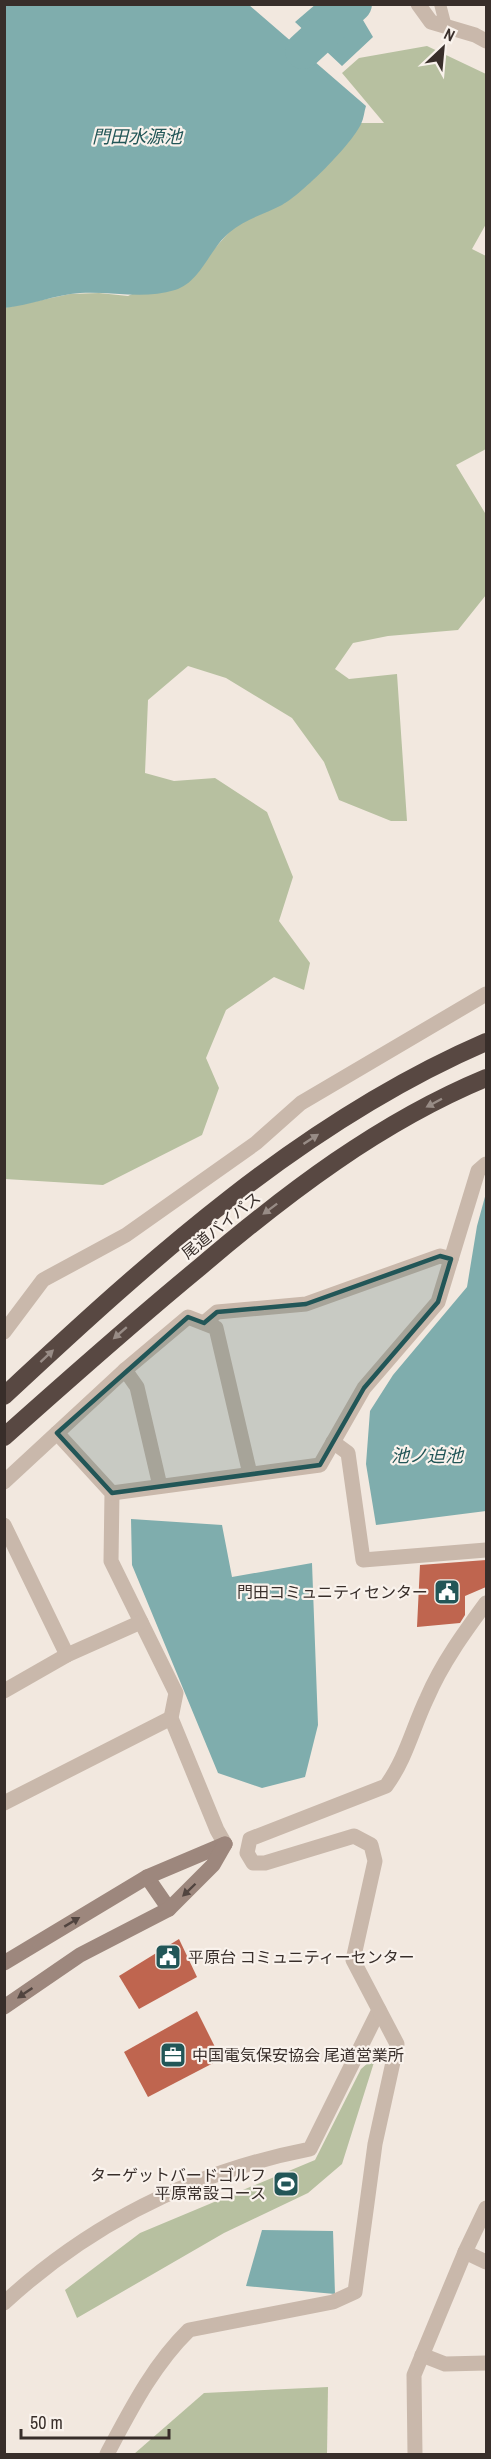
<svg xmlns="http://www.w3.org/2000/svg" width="491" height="2459" font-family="'Archivo Narrow','Noto Sans JP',sans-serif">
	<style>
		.green { fill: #b7c0a0 }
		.water { fill: #7fadad }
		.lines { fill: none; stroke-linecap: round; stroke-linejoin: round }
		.river { stroke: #7fadad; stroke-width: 36 }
		.building { fill: #bf654f }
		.lane { stroke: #c9b8ab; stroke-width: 12 }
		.street { stroke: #c9b8ab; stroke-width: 15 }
		.secondary { stroke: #9d877d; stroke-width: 15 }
		.highway { stroke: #584842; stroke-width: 18 }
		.oneway { fill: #988c86 }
		.oneway2 { fill: #51443f }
		.marked { fill: #225657; fill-opacity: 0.2; stroke: #225657; stroke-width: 4.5; stroke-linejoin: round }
		.labels { text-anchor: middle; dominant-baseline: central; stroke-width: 4.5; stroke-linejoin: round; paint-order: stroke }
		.street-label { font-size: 16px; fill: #382e2a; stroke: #f9f2ec }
		.poi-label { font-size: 16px; fill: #382e2a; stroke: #f9f2ec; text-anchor: end }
		.water-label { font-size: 18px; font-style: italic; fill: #225657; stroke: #f9f2ec }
	</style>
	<rect width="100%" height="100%" fill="#f2e8df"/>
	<g class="green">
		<path d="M 427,46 L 486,74 L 486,224 L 472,249 L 486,256 L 486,449 L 456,465 L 485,513 L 486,595 L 458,630 L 388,636 L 353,643 L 335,669 L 349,679 L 397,674 L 407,821 L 391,821 L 339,800 L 324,762 L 292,718 L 226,678 L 188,666 L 148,700 L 145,773 L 174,781 L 215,778 L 267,812 L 293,877 L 279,921 L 310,963 L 304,990 L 274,977 L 226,1010 L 206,1058 L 219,1088 L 202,1135 L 103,1185 L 5,1179 L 4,308 L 70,294 L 99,293 L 128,296 L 207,257 L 231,230 L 354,134 L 361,123 L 384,123 L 342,73 L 359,58 Z"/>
		<path d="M 376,2056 L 342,2164 L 308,2193 L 224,2233 L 77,2318 L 65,2290 L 140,2233 L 315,2160 L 361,2069 Z"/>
		<path d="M 328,2387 L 327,2454 L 134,2454 L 204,2393 Z"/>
	</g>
	<g class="water">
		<path d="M 316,4 L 372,5 L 360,15 L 373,37 L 342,66 L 295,22 Z"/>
		<path d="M 4,5 L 249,5 L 366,106 C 364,112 364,118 361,124 C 352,144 302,194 282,205 C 265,214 245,219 230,232 C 209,249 201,282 175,290 C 143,300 113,291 80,293 C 55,295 30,305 5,308 Z"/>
		<path d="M 486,1193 L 486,1511 L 376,1525 L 366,1464 L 370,1411 L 393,1375 L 467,1287 L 477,1226 Z"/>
		<path d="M 131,1519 L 222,1525 L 232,1577 L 312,1563 L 318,1725 L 305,1777 L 262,1788 L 218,1773 L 132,1565 Z"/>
		<path d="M 262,2230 L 333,2231 L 335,2294 L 246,2286 Z"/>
	</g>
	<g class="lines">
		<path class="river" d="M 303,51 L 354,4"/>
	</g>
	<g class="building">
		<path d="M 486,1560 L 486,1587 L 465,1596 L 465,1615 L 460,1623 L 417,1627 L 420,1565 Z"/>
		<path d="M 179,1939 L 197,1977 L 139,2009 L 119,1976 Z"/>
		<path d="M 197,2011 L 221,2059 L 148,2097 L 124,2052 Z"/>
	</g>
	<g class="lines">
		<path class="lane" d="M 440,4 L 446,27"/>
		<g class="street">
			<path d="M 418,4 L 431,22 L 475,35 L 486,41"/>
			<path d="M 204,1323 L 217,1312 L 306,1304 L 440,1256 L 451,1259"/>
			<path d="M 4,1332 L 43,1280 L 126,1235 L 256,1143 L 301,1103 L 486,994"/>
			<path d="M 125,1370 L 137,1387 L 160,1486"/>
			<path d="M 57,1433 L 112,1493 L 111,1561 L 176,1693 L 171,1718 L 217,1830 L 225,1844"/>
			<path d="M 333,1442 L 348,1453 L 363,1560 L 486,1550"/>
			<path d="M 4,1482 L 125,1370 L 188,1317 L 216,1328 L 250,1474"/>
			<path d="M 112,1493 L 320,1465 L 364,1388 L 438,1302 L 478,1171 L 486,1164"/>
			<path d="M 4,1525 L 67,1655"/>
			<path d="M 4,1691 L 67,1655 L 141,1622"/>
			<path d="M 4,1803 L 171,1718"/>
			<path d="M 465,2252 L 486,2262"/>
			<path d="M 4,2303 C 92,2222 193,2172 310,2149 L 379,2010"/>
			<path d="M 422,2355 L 445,2364 L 486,2363"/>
			<path d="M 107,2454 C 130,2411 153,2365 189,2330 L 333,2302 L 355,2292 L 375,2144 L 397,2044 L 353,1960 L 375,1861 L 371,1845 L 354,1836 L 265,1863 L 253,1863 L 247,1853 L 250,1839 L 386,1786 C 406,1759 413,1727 427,1698 C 442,1663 464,1633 486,1603"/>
			<path d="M 415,2454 L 414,2375 L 465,2252 L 486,2208"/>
		</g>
		<g class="secondary">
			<path d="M 147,1877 L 169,1909"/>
			<path d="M 4,1963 L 147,1877 L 225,1844"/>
			<path d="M 4,2007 L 80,1955 L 169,1909 L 213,1865 L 225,1844"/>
		</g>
		<g class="highway">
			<path d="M 4,1396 C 150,1260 301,1122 486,1042"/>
			<path d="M 4,1437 C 69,1379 133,1322 200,1267 C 287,1193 380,1122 486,1078"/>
		</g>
	</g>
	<defs><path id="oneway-solid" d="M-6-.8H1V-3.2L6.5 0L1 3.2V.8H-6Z" transform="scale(1.5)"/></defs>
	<g class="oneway">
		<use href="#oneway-solid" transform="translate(434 1103) rotate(152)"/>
		<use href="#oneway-solid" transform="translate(311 1139) rotate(-33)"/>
		<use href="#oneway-solid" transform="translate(270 1209) rotate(143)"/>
		<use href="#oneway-solid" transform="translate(120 1333) rotate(139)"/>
		<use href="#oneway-solid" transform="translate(47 1356) rotate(-43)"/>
	</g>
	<g class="oneway2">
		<use href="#oneway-solid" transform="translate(189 1890) rotate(136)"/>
		<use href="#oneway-solid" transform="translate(72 1922) rotate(-31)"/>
		<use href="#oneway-solid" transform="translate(25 1993) rotate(146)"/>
	</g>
	<path class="marked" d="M 440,1256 L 451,1259 L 438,1302 L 364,1388 L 320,1465 L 112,1493 L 57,1433 L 188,1317 L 204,1323 L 217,1312 L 306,1304 Z"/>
	<defs>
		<g id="civic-square" transform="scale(1.35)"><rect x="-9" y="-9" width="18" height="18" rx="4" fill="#225657" stroke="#f9f2ec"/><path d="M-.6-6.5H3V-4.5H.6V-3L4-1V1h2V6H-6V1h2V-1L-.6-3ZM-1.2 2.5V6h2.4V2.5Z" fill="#fff"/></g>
		<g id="office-square" transform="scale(1.35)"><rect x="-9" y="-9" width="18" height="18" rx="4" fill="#225657" stroke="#f9f2ec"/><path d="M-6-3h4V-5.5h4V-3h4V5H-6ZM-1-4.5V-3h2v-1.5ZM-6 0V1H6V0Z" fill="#fff"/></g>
		<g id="stadium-square" transform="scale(1.35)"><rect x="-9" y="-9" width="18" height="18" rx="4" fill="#225657" stroke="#f9f2ec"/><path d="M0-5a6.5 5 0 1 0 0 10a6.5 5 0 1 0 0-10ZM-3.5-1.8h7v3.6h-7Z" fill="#fff"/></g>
	</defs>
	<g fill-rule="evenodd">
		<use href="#civic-square" x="447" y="1592"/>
		<use href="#civic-square" x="168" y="1957"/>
		<use href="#office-square" x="173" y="2055"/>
		<use href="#stadium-square" x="286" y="2184"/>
	</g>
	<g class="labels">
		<g class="street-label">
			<text transform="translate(221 1225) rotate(-39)">尾道バイパス</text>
		</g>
		<g class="poi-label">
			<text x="428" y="1592">門田コミュニティセンター</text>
			<text x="188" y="1957" text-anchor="start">平原台 コミュニティーセンター</text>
			<text x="192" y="2055" text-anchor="start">中国電気保安協会 尾道営業所</text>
			<text x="266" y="2175">ターゲットバードゴルフ<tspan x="266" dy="18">平原常設コース</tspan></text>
		</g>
		<g class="water-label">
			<text x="137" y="136">門田水源池</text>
			<text x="427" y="1455">池ノ迫池</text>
		</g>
	</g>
	<rect width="491" height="2459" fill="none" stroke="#382e2a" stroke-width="12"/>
	<g transform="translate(443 48) rotate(26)" stroke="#f9f2ec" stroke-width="4.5" paint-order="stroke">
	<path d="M0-4.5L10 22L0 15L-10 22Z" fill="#382e2a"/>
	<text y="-9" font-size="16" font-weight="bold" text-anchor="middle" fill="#382e2a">N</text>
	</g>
	<path d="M21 2429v9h148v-9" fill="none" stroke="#382e2a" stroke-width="3"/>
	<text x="30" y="2429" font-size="18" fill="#382e2a" stroke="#f9f2ec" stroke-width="4.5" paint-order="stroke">50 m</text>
</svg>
